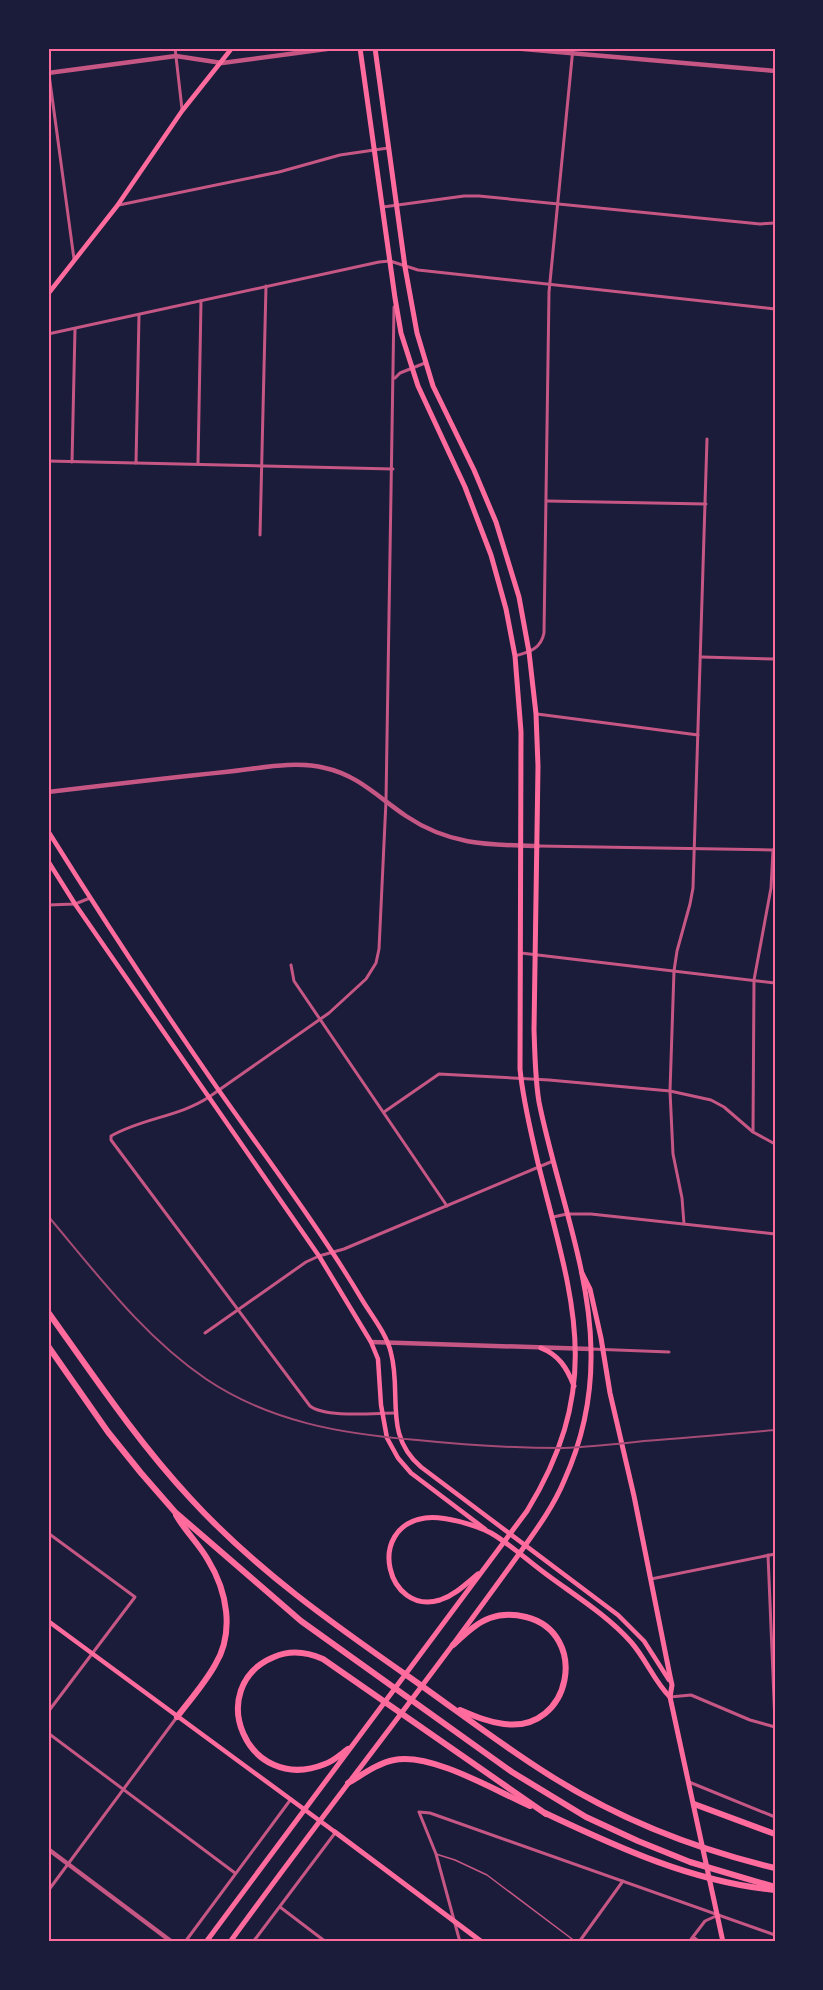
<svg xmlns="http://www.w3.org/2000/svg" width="823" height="1990" font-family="Arial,sans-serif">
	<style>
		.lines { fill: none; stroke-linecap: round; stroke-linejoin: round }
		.service { stroke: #c65784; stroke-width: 1.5 }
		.minor { stroke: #c65784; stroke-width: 3 }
		.tertiary { stroke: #c65784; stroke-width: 4.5 }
		.secondary { stroke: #ff6b9d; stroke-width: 4.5 }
		.primary { stroke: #ff6b9d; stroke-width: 5 }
		.motorway { stroke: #ff6b9d; stroke-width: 6 }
		.rail { stroke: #a44b75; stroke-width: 2 }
		.neatline { fill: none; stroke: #ff6b9d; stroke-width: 2 }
	</style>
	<rect width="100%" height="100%" fill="#1b1b3a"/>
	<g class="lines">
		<path class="service" d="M 436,1854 L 455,1860 L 487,1875 L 576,1942"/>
		<g class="minor">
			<path d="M 175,48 L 182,109"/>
			<path d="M 48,67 L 74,259"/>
			<path d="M 119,205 L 279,172 L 340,155 L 388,148"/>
			<path d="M 383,207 L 464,196 L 479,196 L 760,224 L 775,223"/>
			<path d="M 394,307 L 386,801 L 379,949 L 376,963 L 366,979 L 329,1013 L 209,1097 C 179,1117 142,1118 111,1136 L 111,1140 L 310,1406 C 325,1418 375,1413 395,1413"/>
			<path d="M 48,334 L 379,262 L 390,261 L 418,270 L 775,309"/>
			<path d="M 395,378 L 400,373 L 425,363"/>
			<path d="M 48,461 L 393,469"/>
			<path d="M 72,462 L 75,329"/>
			<path d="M 136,463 L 139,315"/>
			<path d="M 198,464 L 201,301"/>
			<path d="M 547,501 L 706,504"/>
			<path d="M 260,535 L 266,286"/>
			<path d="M 515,656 C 529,652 541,649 544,633 L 549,292 L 573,48"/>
			<path d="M 702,657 L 775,659"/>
			<path d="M 537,714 L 698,735"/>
			<path d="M 538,846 L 773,850"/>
			<path d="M 48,905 L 75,904 L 90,898"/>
			<path d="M 521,953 L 775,983"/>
			<path d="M 291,965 L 294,981 L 447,1206"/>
			<path d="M 384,1112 L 439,1074 L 549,1080 L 670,1091 L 711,1100 L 724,1107 L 753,1132 L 775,1144"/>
			<path d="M 753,1132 L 754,980 L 771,888 L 773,850"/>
			<path d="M 553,1217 L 567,1214 L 591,1214 L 775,1234"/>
			<path d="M 684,1224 L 682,1198 L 673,1154 L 670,1091 L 674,971 L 677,951 L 690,904 L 693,888 L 707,439"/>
			<path d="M 205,1333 L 306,1262 L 319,1256 L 344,1249 L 553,1161"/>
			<path d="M 591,1349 L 669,1352"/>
			<path d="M 48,1533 L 135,1597 L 48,1712"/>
			<path d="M 768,1555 L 775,1723"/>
			<path d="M 651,1579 L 775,1554"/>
			<path d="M 670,1697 L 691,1695 L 750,1720 L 775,1727"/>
			<path d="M 48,1733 L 235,1873"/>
			<path d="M 689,1782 L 775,1817"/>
			<path d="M 48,1891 L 177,1717"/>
			<path d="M 280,1907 L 326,1942"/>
			<path d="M 693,1937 L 700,1942"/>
			<path d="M 185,1942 L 291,1799"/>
			<path d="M 253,1942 L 335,1833"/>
			<path d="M 460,1942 L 436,1854 L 419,1812 L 430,1813 L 775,1935"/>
			<path d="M 579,1942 L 623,1881"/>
			<path d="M 689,1942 L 705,1921 L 716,1916"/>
		</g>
		<g class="tertiary">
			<path d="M 512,48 L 775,71"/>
			<path d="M 48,73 L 176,56 L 222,63 L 334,48"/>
			<path d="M 48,792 C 107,785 166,778 225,772 C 257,769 293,760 325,768 C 358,775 379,798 406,816 C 449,845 488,845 538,846"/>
			<path d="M 371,1342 L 591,1349"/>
			<path d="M 48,1849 L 172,1942"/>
		</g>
		<g class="secondary">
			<path d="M 48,294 L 117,206 L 182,111 L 232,48"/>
			<path d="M 48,831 C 103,919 161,1007 220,1092 C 268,1160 318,1226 361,1298 C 371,1315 387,1334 391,1353 C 402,1394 383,1435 421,1467 L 618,1615 L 644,1641 L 669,1680"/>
			<path d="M 48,861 L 75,904 L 319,1256 L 371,1342 L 378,1359 L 381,1405 L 387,1438 L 398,1458 L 411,1473 L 485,1529"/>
			<path d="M 48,1621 L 335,1832"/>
		</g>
		<g class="primary">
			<path d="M 582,1273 L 590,1289 L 601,1338 L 610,1393 L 634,1496 L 670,1676 L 672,1685 L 670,1697 L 723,1942"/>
			<path d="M 541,1348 C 559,1355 567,1368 574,1386"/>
			<path d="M 478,1574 C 466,1584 455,1595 440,1600 C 387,1616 365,1527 425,1518 C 442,1515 476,1525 491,1533 C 510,1544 528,1561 546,1574 C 574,1595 607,1615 631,1642 C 646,1659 654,1681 670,1697"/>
			<path d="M 335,1832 L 482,1942"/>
			<path d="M 206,1942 L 527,1511 C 606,1382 572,1298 538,1163 C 531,1132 523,1101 520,1069 L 521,732 L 515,656 L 506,609 L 491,555 L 465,487 L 418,386 L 401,333 L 395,298 L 360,48"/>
			<path d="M 230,1942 C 304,1840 382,1740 457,1639 C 479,1609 502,1578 524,1547 C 539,1526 554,1505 564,1481 C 583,1439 592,1396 591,1350 C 590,1269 555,1182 539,1102 C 535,1078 535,1054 534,1030 L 538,766 L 536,714 L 529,652 L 519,597 L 496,522 L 474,470 L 433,386 L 417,333 L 405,267 L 375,48"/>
		</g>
		<g class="motorway">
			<path d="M 48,1312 C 93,1375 137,1441 190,1498 C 255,1569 333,1624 412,1679 C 456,1710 500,1744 546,1773 C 616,1818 695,1849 775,1868"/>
			<path d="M 48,1346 L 108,1432 L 141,1473 L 175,1512 L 301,1621 L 512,1772 L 586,1817 L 638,1841 L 690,1862 L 775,1887"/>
			<path d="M 176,1515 C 185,1531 199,1544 208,1560 C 227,1591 235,1632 215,1665 C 205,1683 190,1700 177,1717"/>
			<path d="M 453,1645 C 464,1635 476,1623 490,1618 C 501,1614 514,1614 526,1617 C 590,1633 572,1733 504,1724 C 488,1722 474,1716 460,1710"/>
			<path d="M 348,1749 C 341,1754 334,1761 325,1764 C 246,1796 203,1686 274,1657 C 290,1650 307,1652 323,1659 L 546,1814"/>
			<path d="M 348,1783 C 362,1775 378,1763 394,1760 C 431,1752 496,1791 530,1806"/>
			<path d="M 694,1804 L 775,1834"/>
			<path d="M 545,1813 C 619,1848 693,1882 775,1890"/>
		</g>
		<path class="rail" d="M 48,1216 C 97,1274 143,1336 206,1379 C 270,1422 342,1434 417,1440 C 465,1445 513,1448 562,1448 C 589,1447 617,1444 644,1441 C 687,1438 731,1434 775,1430"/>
	</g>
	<rect width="823" height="1990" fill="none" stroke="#1b1b3a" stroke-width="99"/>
	<rect x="50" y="50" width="724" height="1890" class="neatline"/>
</svg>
